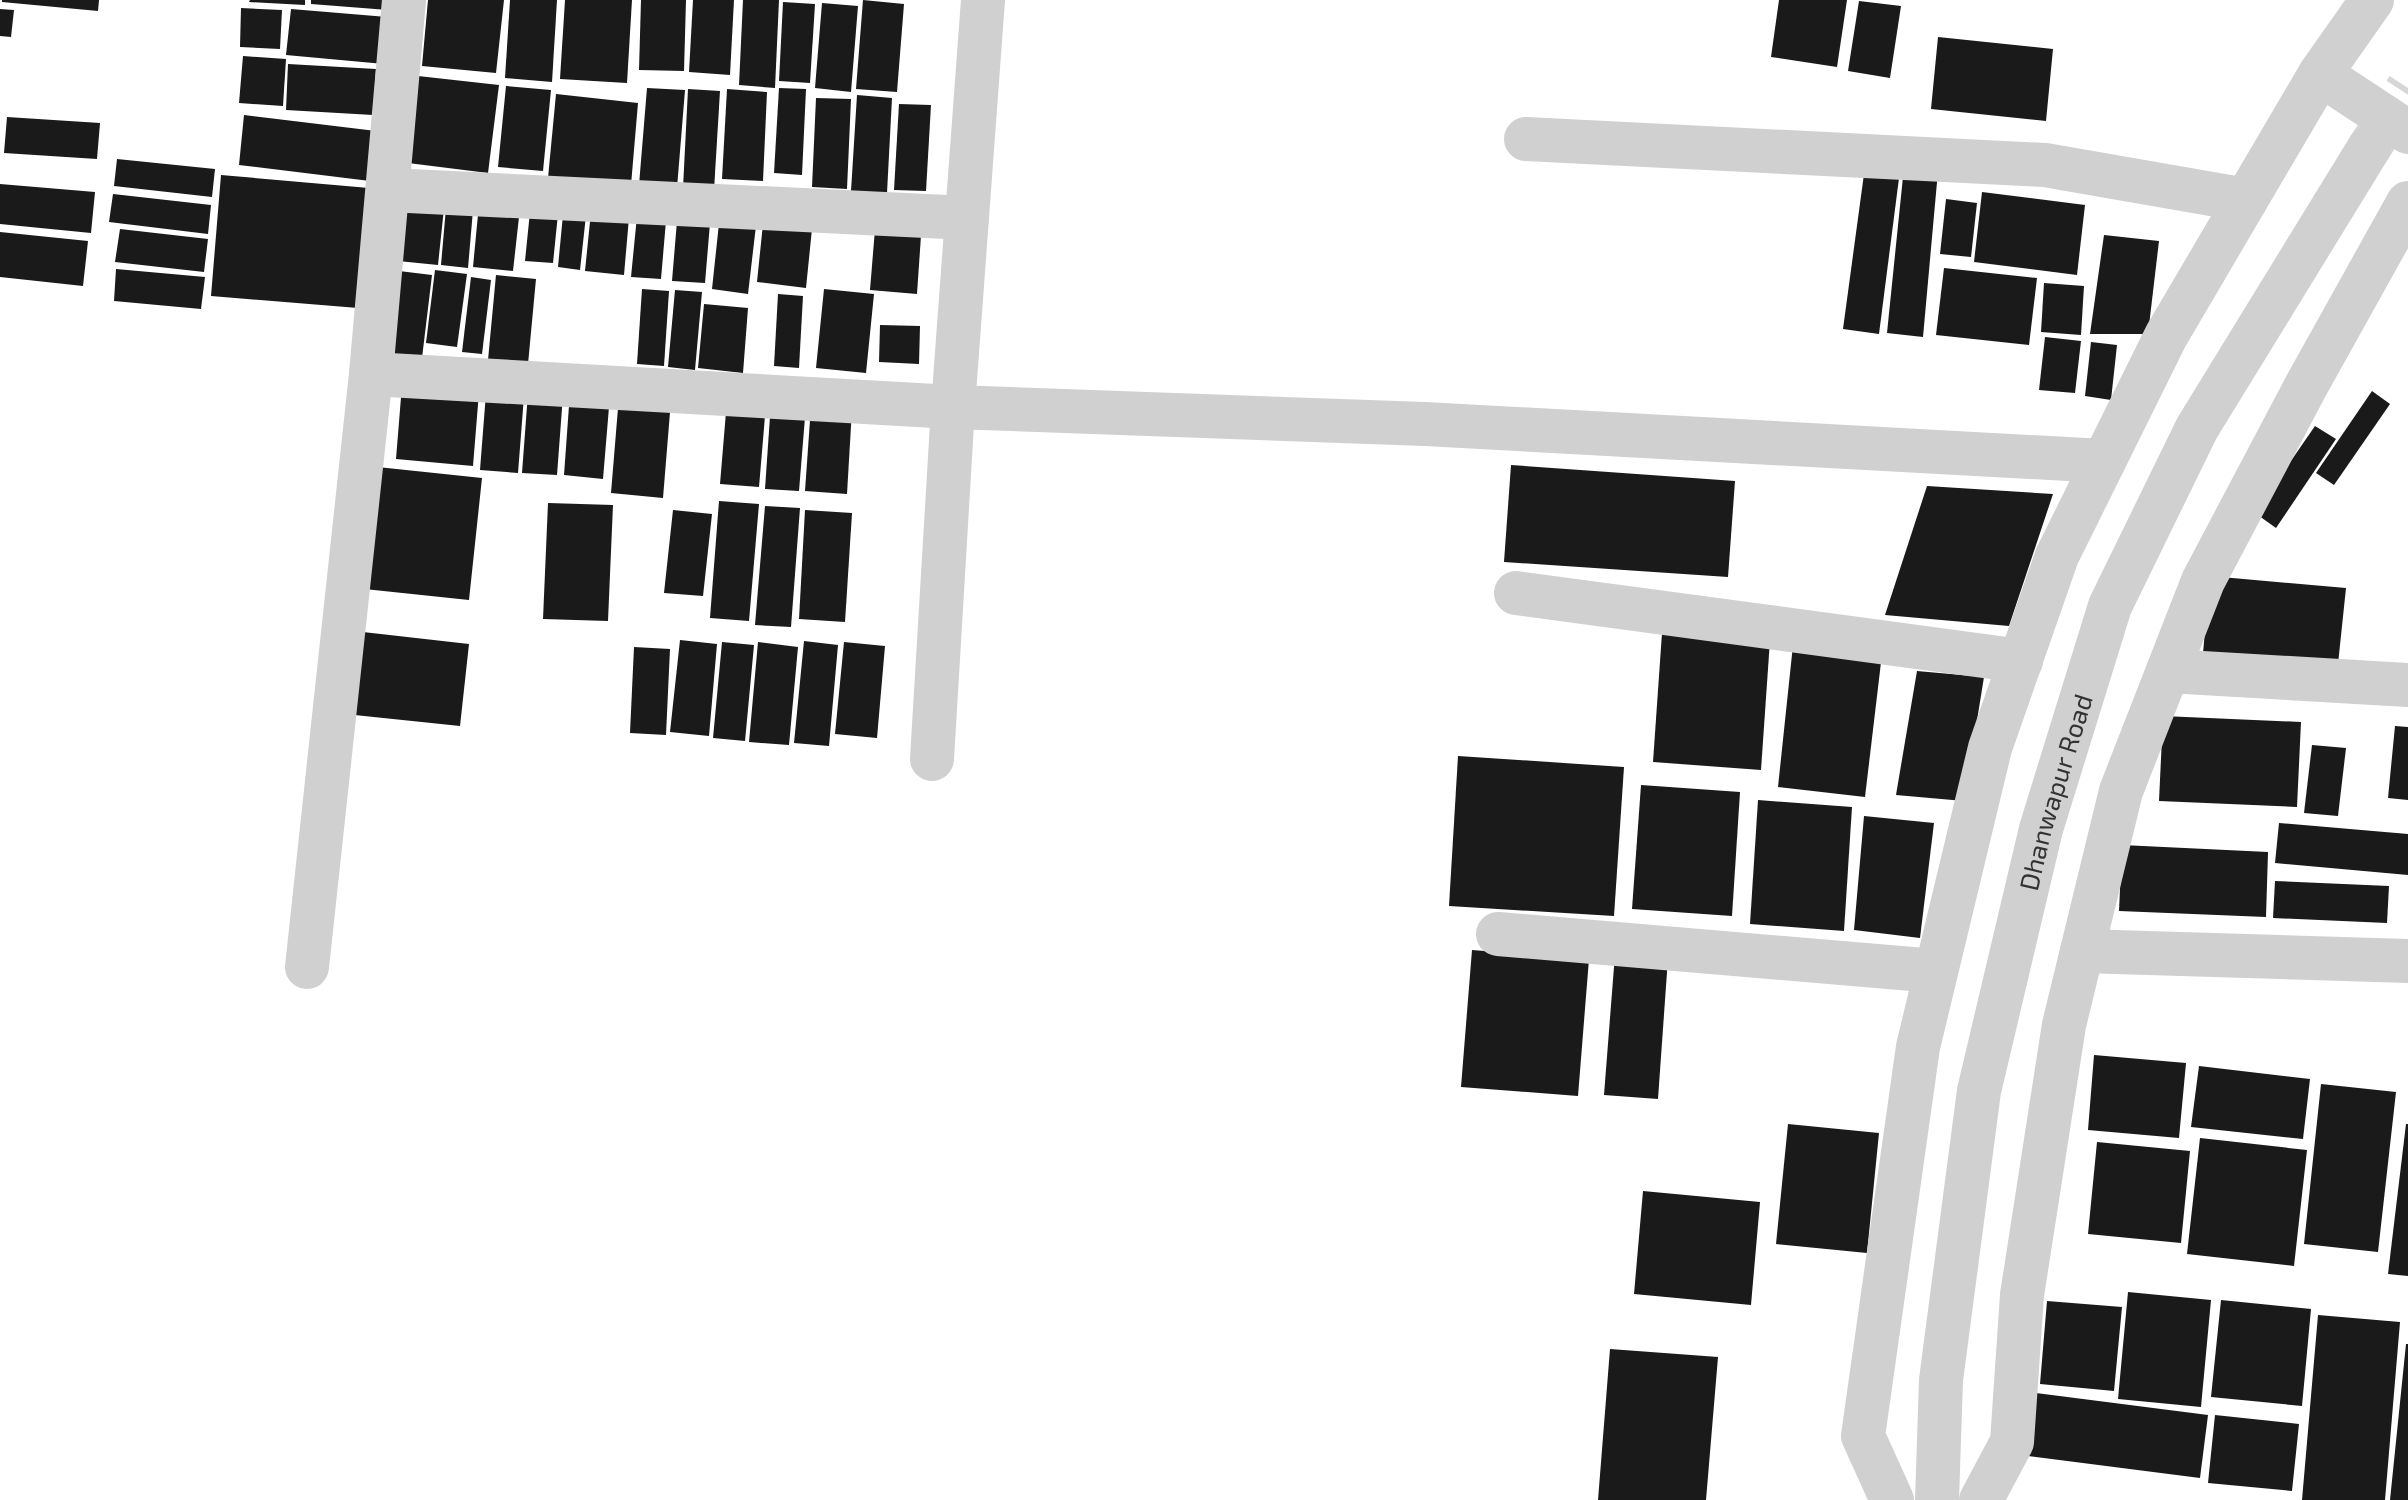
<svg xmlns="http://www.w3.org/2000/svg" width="2408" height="1500" font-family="'Exo 2',sans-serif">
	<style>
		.building { fill: #1a1a1a }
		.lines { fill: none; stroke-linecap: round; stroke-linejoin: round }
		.minor-tunnel { stroke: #d6d6d6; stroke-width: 44; stroke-dasharray: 44 22; stroke-linecap: butt }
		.minor { stroke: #d0d0d0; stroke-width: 44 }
		.labels { text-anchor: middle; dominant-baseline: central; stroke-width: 8; stroke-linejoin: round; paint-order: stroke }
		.street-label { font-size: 26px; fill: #333; stroke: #fff }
	</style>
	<rect width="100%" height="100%" fill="#fff"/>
	<g class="building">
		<path d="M 2,0 L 99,0 L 98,11 L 2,2 Z"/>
		<path d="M 250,0 L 305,0 L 305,5 L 249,2 Z"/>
		<path d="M 311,0 L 389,0 L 388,10 L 311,4 Z"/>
		<path d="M 428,0 L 504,0 L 496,73 L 422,66 Z"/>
		<path d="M 510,0 L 557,0 L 552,82 L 505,78 Z"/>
		<path d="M 565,0 L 632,0 L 627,83 L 560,79 Z"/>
		<path d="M 641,0 L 686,0 L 684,71 L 639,70 Z"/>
		<path d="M 693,0 L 734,0 L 730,75 L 689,72 Z"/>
		<path d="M 743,0 L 779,0 L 775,88 L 739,85 Z"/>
		<path d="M 863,0 L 904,4 L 897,92 L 856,89 Z"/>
		<path d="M 1779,0 L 1847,0 L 1837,67 L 1771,57 Z"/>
		<path d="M 1859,1 L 1901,6 L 1890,78 L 1848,71 Z"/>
		<path d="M 783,2 L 815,4 L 810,83 L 779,81 Z"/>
		<path d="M 822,3 L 858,6 L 851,92 L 815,88 Z"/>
		<path d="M 241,8 L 282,10 L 280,49 L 240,47 Z"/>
		<path d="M 0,9 L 14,10 L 11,37 L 0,36 Z"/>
		<path d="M 291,9 L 387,17 L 384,64 L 286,55 Z"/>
		<path d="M 1938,37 L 2053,49 L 2046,121 L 1931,109 Z"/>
		<path d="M 243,56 L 286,59 L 283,106 L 239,103 Z"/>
		<path d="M 288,64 L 376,69 L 373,115 L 286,110 Z"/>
		<path d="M 418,76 L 499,85 L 488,173 L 408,163 Z"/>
		<path d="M 506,86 L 551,90 L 543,171 L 498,167 Z"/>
		<path d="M 647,88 L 685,90 L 677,188 L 639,185 Z"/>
		<path d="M 779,88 L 806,89 L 802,175 L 774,173 Z"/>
		<path d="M 688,89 L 720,91 L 714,190 L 683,188 Z"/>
		<path d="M 727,89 L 767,92 L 763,181 L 722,179 Z"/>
		<path d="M 556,94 L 638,103 L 631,185 L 548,178 Z"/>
		<path d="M 857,95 L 892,98 L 887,193 L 851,191 Z"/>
		<path d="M 816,98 L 851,99 L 847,189 L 812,187 Z"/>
		<path d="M 899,104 L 931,105 L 926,191 L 894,190 Z"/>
		<path d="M 244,115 L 376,131 L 370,181 L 239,165 Z"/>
		<path d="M 7,117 L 100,123 L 97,159 L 4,153 Z"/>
		<path d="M 117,159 L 215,169 L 212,197 L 114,186 Z"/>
		<path d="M 1904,167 L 1938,171 L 1923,337 L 1887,333 Z"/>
		<path d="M 1864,174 L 1899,178 L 1879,334 L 1843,329 Z"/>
		<path d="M 221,175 L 369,188 L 358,308 L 211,296 Z"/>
		<path d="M 0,184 L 95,192 L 91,233 L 0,224 Z"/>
		<path d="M 1982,192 L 2085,205 L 2077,275 L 1974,262 Z"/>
		<path d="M 113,194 L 211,205 L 208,234 L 109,222 Z"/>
		<path d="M 1946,199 L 1977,203 L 1971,257 L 1940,254 Z"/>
		<path d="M 531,202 L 559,204 L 553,263 L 525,261 Z"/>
		<path d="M 592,202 L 630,206 L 624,275 L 585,271 Z"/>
		<path d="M 479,204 L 520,208 L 513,271 L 473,267 Z"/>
		<path d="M 564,204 L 587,206 L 580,270 L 558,267 Z"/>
		<path d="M 403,205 L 444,208 L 438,265 L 398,261 Z"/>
		<path d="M 638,206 L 667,209 L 661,279 L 631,277 Z"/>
		<path d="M 446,208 L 473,210 L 468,268 L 441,265 Z"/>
		<path d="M 678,209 L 711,211 L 705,283 L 672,281 Z"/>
		<path d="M 720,214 L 757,217 L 748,294 L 712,289 Z"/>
		<path d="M 764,214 L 813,219 L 806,288 L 757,282 Z"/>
		<path d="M 876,217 L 922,221 L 917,294 L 870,290 Z"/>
		<path d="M 120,229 L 208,239 L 204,272 L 115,262 Z"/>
		<path d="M 0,232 L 88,241 L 83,286 L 0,277 Z"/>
		<path d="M 2104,235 L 2159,241 L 2148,334 L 2090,334 Z"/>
		<path d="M 1944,268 L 2037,278 L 2029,345 L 1936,335 Z"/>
		<path d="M 116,269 L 205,277 L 201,309 L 114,301 Z"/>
		<path d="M 435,270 L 467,274 L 457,347 L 426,343 Z"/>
		<path d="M 399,271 L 432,275 L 422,358 L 388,354 Z"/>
		<path d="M 496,275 L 536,279 L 528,364 L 488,360 Z"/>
		<path d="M 471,277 L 491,280 L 482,354 L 462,352 Z"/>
		<path d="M 2044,283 L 2084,286 L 2081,335 L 2041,332 Z"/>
		<path d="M 642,289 L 669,291 L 664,366 L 637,364 Z"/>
		<path d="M 824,289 L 874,294 L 866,373 L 816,368 Z"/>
		<path d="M 675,290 L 702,292 L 695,370 L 668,367 Z"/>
		<path d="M 778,294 L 803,296 L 799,368 L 774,366 Z"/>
		<path d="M 704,304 L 748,308 L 743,373 L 698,368 Z"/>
		<path d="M 880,325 L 920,326 L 919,364 L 879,362 Z"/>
		<path d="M 2045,337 L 2081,341 L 2075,393 L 2039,390 Z"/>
		<path d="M 2091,342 L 2117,345 L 2111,400 L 2085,396 Z"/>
		<path d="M 402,385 L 479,392 L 473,466 L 396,459 Z"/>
		<path d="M 2372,391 L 2390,404 L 2334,485 L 2316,473 Z"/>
		<path d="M 570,392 L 610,395 L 603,479 L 564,475 Z"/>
		<path d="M 486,393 L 524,396 L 518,473 L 480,470 Z"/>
		<path d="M 528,393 L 563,395 L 557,475 L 522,473 Z"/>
		<path d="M 619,396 L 671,400 L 663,498 L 611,493 Z"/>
		<path d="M 727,400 L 766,404 L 759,487 L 720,484 Z"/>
		<path d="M 771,402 L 806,405 L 799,491 L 765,489 Z"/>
		<path d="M 811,406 L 852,409 L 847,494 L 805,491 Z"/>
		<path d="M 2315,426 L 2336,439 L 2276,528 L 2255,513 Z"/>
		<path d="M 1511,465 L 1735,481 L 1728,577 L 1504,562 Z"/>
		<path d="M 368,466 L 482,478 L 469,600 L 355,588 Z"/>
		<path d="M 1927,486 L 2053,494 L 2009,626 L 1885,615 Z"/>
		<path d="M 719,501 L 759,504 L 749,621 L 710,618 Z"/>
		<path d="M 548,503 L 613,505 L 608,621 L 543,619 Z"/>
		<path d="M 765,506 L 800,508 L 791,627 L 755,625 Z"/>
		<path d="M 673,510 L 712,514 L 703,596 L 664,593 Z"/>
		<path d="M 805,510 L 852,513 L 845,622 L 799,619 Z"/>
		<path d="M 2210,576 L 2346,588 L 2338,664 L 2203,653 Z"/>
		<path d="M 354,631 L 469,644 L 460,726 L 345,714 Z"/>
		<path d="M 1662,633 L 1770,640 L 1761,770 L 1653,762 Z"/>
		<path d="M 680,640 L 717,644 L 709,736 L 670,732 Z"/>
		<path d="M 804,641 L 838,645 L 829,746 L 794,743 Z"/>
		<path d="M 722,642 L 754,645 L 745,741 L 713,738 Z"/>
		<path d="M 758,642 L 798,647 L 789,745 L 749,742 Z"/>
		<path d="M 844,642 L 885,646 L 877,738 L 835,734 Z"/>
		<path d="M 1793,645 L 1882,654 L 1865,797 L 1778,787 Z"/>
		<path d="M 634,647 L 670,649 L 666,735 L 630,733 Z"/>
		<path d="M 1917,671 L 1984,677 L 1964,801 L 1896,795 Z"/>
		<path d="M 2163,716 L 2301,722 L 2297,807 L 2159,801 Z"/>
		<path d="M 2395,726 L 2408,727 L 2408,800 L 2388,798 Z"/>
		<path d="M 2312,745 L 2346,748 L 2338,816 L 2304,813 Z"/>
		<path d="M 1458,756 L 1624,767 L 1614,916 L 1449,906 Z"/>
		<path d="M 1641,785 L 1740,792 L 1732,916 L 1632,909 Z"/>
		<path d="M 1758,800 L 1852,807 L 1844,931 L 1750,924 Z"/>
		<path d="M 1864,816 L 1934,823 L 1920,938 L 1854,930 Z"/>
		<path d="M 2279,823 L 2408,834 L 2408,875 L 2275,863 Z"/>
		<path d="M 2122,845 L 2268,852 L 2266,917 L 2119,911 Z"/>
		<path d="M 2275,881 L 2389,886 L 2387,923 L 2273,918 Z"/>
		<path d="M 1472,950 L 1589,959 L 1578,1096 L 1461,1087 Z"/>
		<path d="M 1615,954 L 1668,958 L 1658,1099 L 1604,1095 Z"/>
		<path d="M 2094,1055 L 2186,1063 L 2179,1138 L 2088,1130 Z"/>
		<path d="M 2199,1066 L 2310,1079 L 2303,1139 L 2191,1127 Z"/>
		<path d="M 2321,1084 L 2396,1092 L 2378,1252 L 2304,1244 Z"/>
		<path d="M 1788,1124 L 1879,1133 L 1867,1253 L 1776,1244 Z"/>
		<path d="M 2406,1124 L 2408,1124 L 2408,1276 L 2388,1274 Z"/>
		<path d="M 2200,1138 L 2307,1150 L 2294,1266 L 2187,1254 Z"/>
		<path d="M 2097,1142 L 2190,1151 L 2181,1243 L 2088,1234 Z"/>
		<path d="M 1643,1191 L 1760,1202 L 1751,1305 L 1634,1294 Z"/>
		<path d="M 2128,1292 L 2211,1300 L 2201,1407 L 2118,1399 Z"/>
		<path d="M 2221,1300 L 2311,1309 L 2302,1406 L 2211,1397 Z"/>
		<path d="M 2047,1301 L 2122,1307 L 2114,1391 L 2040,1384 Z"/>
		<path d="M 2318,1315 L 2400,1322 L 2385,1500 L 2302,1500 Z"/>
		<path d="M 2406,1344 L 2408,1344 L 2408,1500 L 2390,1500 Z"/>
		<path d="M 1610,1349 L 1718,1357 L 1706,1500 L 1598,1500 Z"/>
		<path d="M 2036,1393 L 2208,1415 L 2200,1478 L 2028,1456 Z"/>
		<path d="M 2215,1415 L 2299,1424 L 2292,1491 L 2208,1483 Z"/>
	</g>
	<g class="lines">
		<path class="minor-tunnel" d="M 2369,148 L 2408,88"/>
		<g class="minor">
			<path d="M 2320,74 L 2372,0"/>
			<path d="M 1526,139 L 2045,165 L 2246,200"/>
			<path d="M 388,190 L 967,218"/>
			<path d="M 371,374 L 953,407 L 1425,424 L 2104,461"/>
			<path d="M 1516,593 L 2021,661"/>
			<path d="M 2168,671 L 2408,685"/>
			<path d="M 932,759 L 953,407 L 983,0"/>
			<path d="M 1498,934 L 1936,971"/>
			<path d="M 2082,951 L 2408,961"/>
			<path d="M 307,967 L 371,374 L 404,0"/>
			<path d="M 1892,1500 L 1863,1436 L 1918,1047 L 1990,748 L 2057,556 L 2166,336 L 2320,74 L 2408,132"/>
			<path id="s1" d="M 1937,1500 L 1941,1380 L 1979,1091 L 2041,829 L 2110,606 L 2197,428 L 2369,148"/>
			<path d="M 1981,1500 L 2012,1442 L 2022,1295 L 2064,1025 L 2121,791 L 2203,581 L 2306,386 L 2408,203"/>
		</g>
	</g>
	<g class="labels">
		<g class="street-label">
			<text stroke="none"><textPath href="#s1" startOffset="720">Dhanwapur Road</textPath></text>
		</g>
	</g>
</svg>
